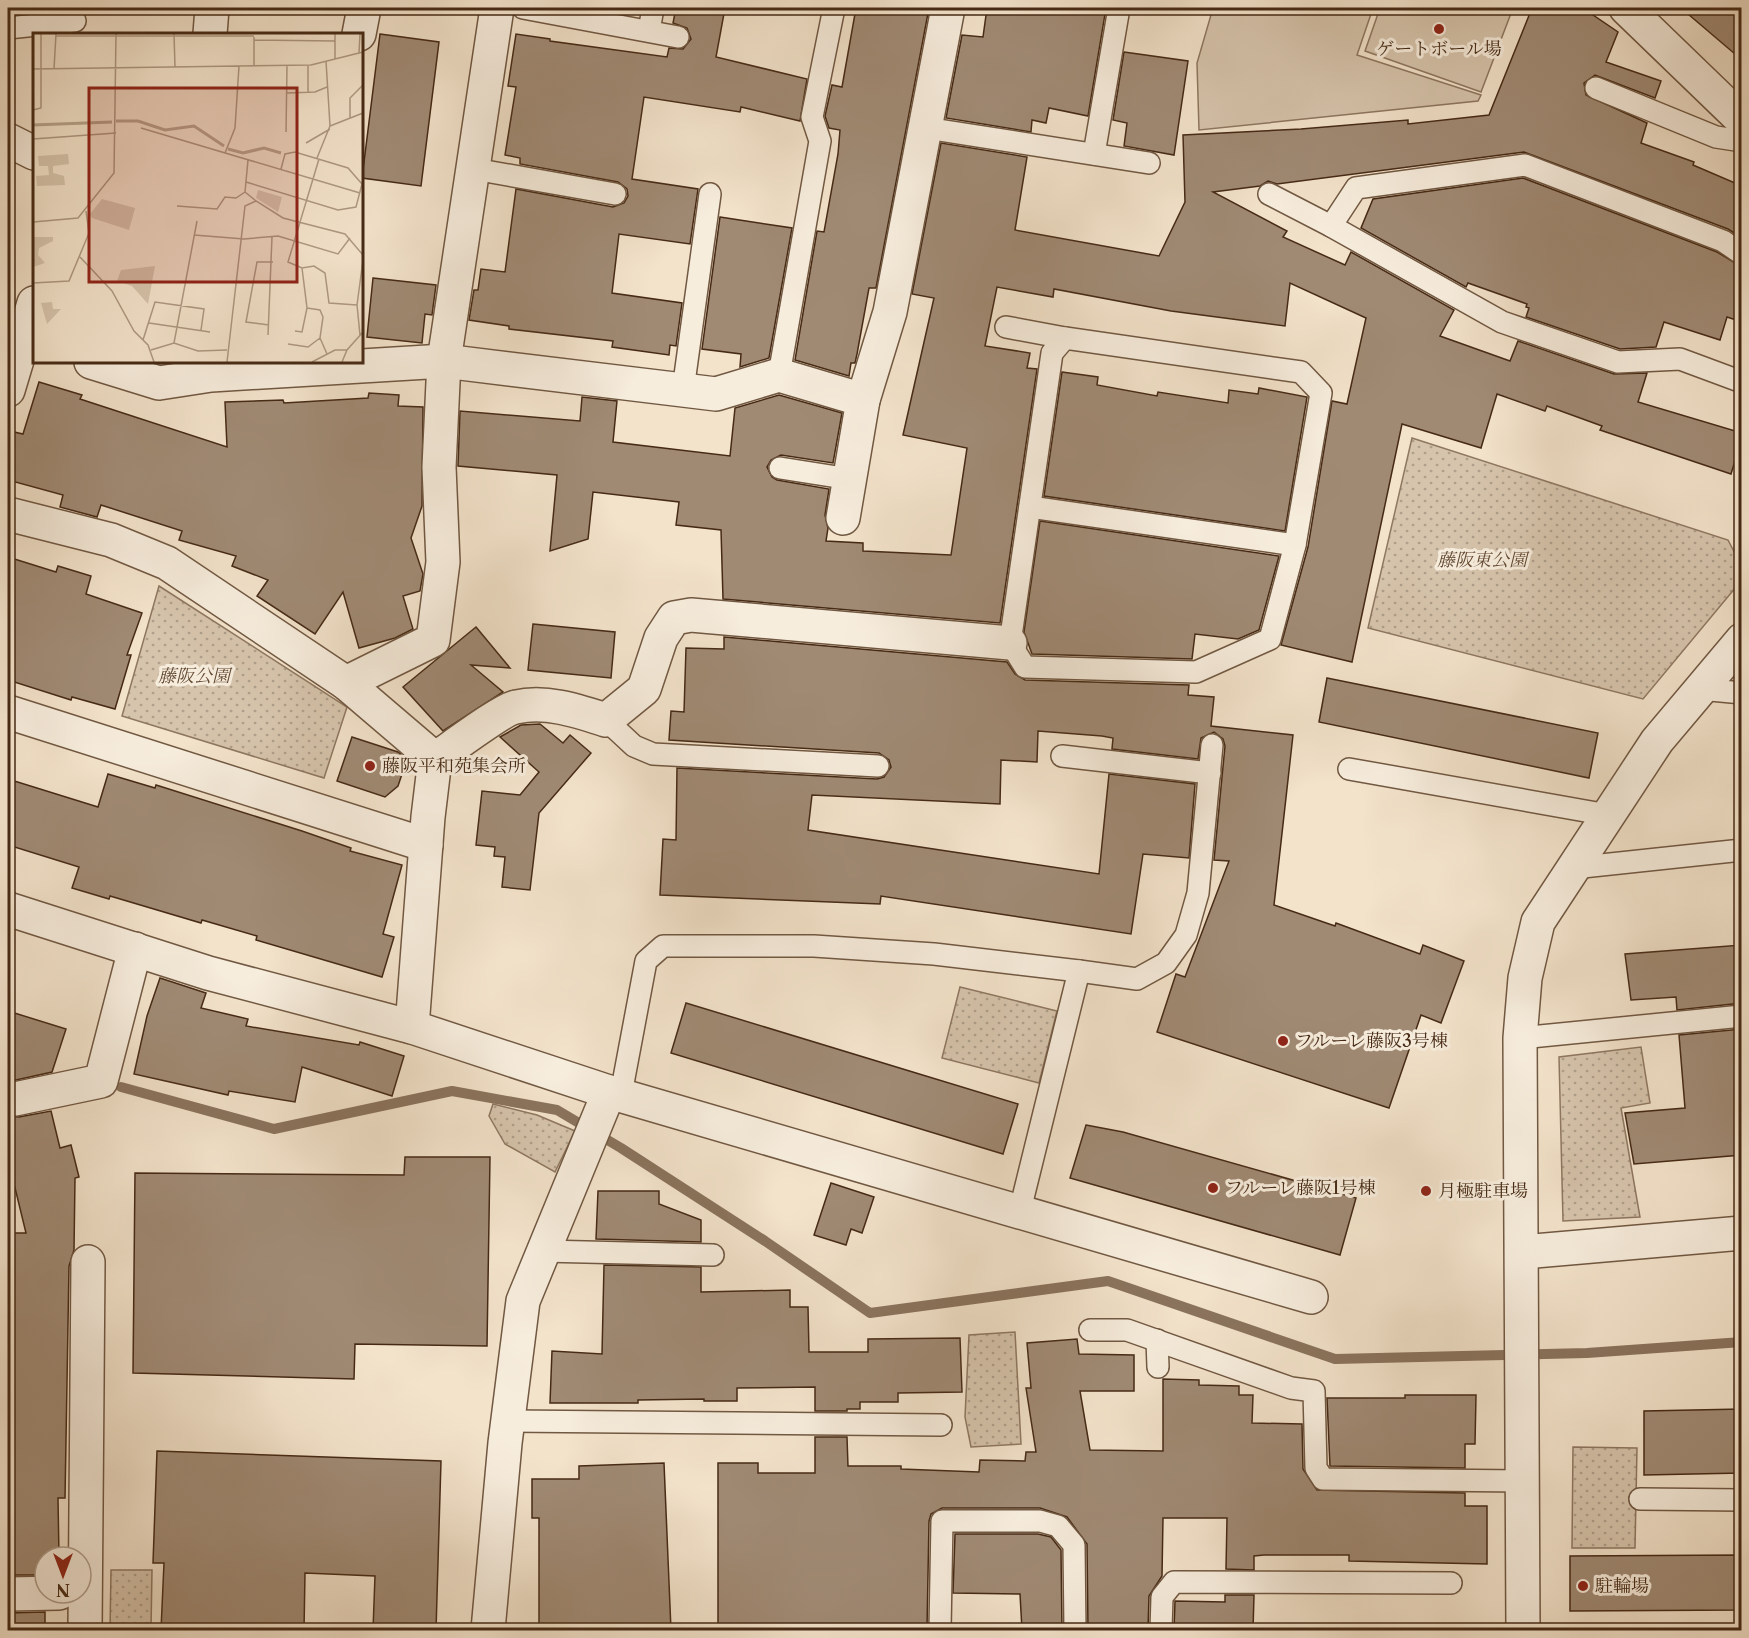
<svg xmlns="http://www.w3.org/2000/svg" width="1749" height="1638" font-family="'Libre Caslon Text','Noto Serif JP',serif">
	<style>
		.grass { fill: url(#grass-dots); stroke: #8e7760; stroke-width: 1.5 }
		.garden { fill: #d6c4ac; stroke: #8e7760; stroke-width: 1.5 }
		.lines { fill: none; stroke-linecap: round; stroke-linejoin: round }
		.stream { stroke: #8a735d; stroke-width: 10 }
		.building { fill: #a08a74; stroke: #462a15; stroke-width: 1.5 }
		.service-casing { stroke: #715842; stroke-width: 24 }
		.minor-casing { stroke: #715842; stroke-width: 36 }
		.tertiary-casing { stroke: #715842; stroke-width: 36 }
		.service { stroke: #f7eddd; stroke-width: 21 }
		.minor { stroke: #f7eddd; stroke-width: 33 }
		.tertiary { stroke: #f7eddd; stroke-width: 33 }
		.poi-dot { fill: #8f2418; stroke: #f7eddd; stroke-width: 2 }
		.labels { text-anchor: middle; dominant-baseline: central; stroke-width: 6; stroke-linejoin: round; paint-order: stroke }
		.poi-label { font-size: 18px; fill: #462a15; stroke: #f7eddd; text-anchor: start }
		.park-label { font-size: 18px; font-style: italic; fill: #634933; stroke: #f7eddd }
		.inset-river { fill: none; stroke: #b8a48d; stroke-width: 3 }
		.inset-road { fill: none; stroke: #ae9982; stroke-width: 1.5 }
		.view { fill: #8f2418; fill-opacity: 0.15; stroke: #8f2418; stroke-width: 3 }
		.inset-edge { fill: none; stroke: #462a15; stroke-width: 3 }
	</style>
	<defs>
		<pattern id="grass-dots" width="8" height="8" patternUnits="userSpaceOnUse" patternTransform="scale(1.5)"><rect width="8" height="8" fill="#d6c4ac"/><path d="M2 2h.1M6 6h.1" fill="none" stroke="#af9f8b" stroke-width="1.8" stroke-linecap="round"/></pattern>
	</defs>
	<rect width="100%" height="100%" fill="#f3e3cb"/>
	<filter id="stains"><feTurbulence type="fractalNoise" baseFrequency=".00333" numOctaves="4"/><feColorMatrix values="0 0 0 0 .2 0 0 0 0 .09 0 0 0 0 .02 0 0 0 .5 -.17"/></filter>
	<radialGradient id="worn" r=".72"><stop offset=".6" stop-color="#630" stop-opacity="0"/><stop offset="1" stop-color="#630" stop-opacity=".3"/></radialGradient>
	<g class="grass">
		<path d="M 1412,438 L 1728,540 L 1741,565 L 1741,581 L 1643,699 L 1368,628 Z"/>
		<path d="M 159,586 L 347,707 L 324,778 L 122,716 Z"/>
		<path d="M 960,987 L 1057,1011 L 1039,1083 L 942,1058 Z"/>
		<path d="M 1641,1047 L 1650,1103 L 1621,1108 L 1640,1217 L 1563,1221 L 1559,1057 Z"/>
		<path d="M 493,1104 L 537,1115 L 575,1131 L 555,1172 L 505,1144 L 489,1116 Z"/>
		<path d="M 1015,1332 L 1021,1444 L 971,1447 L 965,1417 L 969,1335 Z"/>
		<path d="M 1573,1447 L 1637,1448 L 1635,1548 L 1572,1548 Z"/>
		<path d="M 111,1570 L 152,1570 L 151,1630 L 110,1630 Z"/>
	</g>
	<g class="garden">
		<path d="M 1213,8 L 1373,8 L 1357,55 L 1481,95 L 1478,101 L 1199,130 L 1197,63 Z"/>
		<path d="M 1380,8 L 1513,8 L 1481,92 L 1365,51 Z"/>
	</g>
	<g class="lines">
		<path class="stream" d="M 121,1087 L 274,1129 L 452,1091 L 557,1110 L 621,1148 L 765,1241 L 870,1313 L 1108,1281 L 1335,1359 L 1587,1353 L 1742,1342"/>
	</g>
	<g class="building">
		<path d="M 676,8 L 725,8 L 716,57 L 807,79 L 800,121 L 741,107 L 740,112 L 644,97 L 632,179 L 698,189 L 690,244 L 619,234 L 612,293 L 682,303 L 676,346 L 670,345 L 669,355 L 612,347 L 613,341 L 509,329 L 509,326 L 469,320 L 474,290 L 478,290 L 481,269 L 505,272 L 516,189 L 613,207 L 624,203 L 628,196 L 627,189 L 618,182 L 520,164 L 520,158 L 505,155 L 516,87 L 508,86 L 516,34 L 550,39 L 550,41 L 667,57 L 669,48 L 683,49 L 691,39 L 687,28 L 673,23 Z"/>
		<path d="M 856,8 L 929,8 L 876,288 L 869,288 L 857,354 L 855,363 L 851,363 L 849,376 L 795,360 L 817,231 L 824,232 L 838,154 L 840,130 L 829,128 L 825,116 L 832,85 L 842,87 Z"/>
		<path d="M 987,8 L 1062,8 L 1105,14 L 1088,116 L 1049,108 L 1046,123 L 1032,120 L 1031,132 L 946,118 L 962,35 L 983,37 Z"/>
		<path d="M 1532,8 L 1569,8 L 1587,11 L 1618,32 L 1606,62 L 1661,81 L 1655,98 L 1595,75 L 1584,83 L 1586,95 L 1647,123 L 1641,143 L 1694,162 L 1693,165 L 1742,186 L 1742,238 L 1728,229 L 1524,152 L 1277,184 L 1268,181 L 1260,186 L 1213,192 L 1287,231 L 1283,237 L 1345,265 L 1351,252 L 1454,310 L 1440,336 L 1510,361 L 1518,341 L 1614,374 L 1647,373 L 1638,402 L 1742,433 L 1742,438 L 1731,474 L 1600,430 L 1602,426 L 1547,406 L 1545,411 L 1497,394 L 1481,448 L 1402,424 L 1352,662 L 1281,645 L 1308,547 L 1332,401 L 1347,404 L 1366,318 L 1290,283 L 1285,326 L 1171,311 L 1054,289 L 1053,297 L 997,287 L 985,346 L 1030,353 L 1027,368 L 1037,369 L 1000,623 L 723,599 L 721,530 L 676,525 L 679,502 L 593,492 L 588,539 L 550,551 L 557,475 L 458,466 L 460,411 L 580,421 L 582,397 L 617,401 L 613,442 L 730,456 L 735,408 L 779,395 L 842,413 L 833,463 L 781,455 L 771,460 L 767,467 L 772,477 L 777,480 L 829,489 L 825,515 L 828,528 L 826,541 L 863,543 L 863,551 L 951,555 L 967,448 L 903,435 L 934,298 L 912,294 L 941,143 L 1027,157 L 1015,230 L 1159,256 L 1185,202 L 1183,135 L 1301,129 L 1408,120 L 1408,124 L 1489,115 Z"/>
		<path d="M 1681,8 L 1742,8 L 1742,60 Z"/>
		<path d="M 380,34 L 439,42 L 421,186 L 362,178 Z"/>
		<path d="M 1124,52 L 1188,61 L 1174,155 L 1124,146 L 1127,123 L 1113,120 Z"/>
		<path d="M 1523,178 L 1717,252 L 1742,267 L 1742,322 L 1727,317 L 1720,340 L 1664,322 L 1656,347 L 1620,349 L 1526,317 L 1529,308 L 1526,307 L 1527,304 L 1468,283 L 1466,287 L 1361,228 L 1373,199 Z"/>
		<path d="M 720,217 L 792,228 L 769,358 L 740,367 L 741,354 L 702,349 Z"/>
		<path d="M 373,278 L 436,285 L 432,315 L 425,314 L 422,343 L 367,337 Z"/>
		<path d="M 1062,372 L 1098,377 L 1097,385 L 1157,396 L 1158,392 L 1228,403 L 1229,390 L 1258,394 L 1259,388 L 1307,397 L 1285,531 L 1044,496 Z"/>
		<path d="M 39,382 L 82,395 L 80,399 L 227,447 L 225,402 L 283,400 L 284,403 L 368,398 L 369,393 L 399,395 L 398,406 L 423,407 L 422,506 L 411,538 L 423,574 L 420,591 L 403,596 L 413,629 L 395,638 L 359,648 L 343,592 L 315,634 L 257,596 L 268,580 L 232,566 L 236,556 L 179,540 L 182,531 L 101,505 L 97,517 L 60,507 L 63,495 L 8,480 L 8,456 L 14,432 L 23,434 Z"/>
		<path d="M 1040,521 L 1279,556 L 1259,630 L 1238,639 L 1195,634 L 1192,659 L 1032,654 L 1024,632 Z"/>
		<path d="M 8,557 L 56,572 L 58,566 L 91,576 L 86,594 L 142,613 L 127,655 L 131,655 L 115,709 L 72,697 L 71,700 L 8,680 Z"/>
		<path d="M 533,624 L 615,632 L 611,678 L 528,670 Z"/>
		<path d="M 476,627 L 510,668 L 471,665 L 503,692 L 443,731 L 403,687 Z"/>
		<path d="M 724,637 L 1007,662 L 1015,674 L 1025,680 L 1189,685 L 1188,695 L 1214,697 L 1211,726 L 1293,735 L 1274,905 L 1335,926 L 1336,923 L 1420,954 L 1423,945 L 1464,961 L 1441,1023 L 1421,1015 L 1389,1108 L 1157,1032 L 1176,974 L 1185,977 L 1229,861 L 1214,860 L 1225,746 L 1223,739 L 1214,732 L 1201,738 L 1198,759 L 1112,749 L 1113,738 L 1102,736 L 1038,731 L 1037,762 L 1001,760 L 1000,804 L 812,795 L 808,830 L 1099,874 L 1109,774 L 1195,784 L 1189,858 L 1143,854 L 1131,934 L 881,896 L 880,904 L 660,895 L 663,839 L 676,840 L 677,768 L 877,779 L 884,777 L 891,767 L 889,760 L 879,753 L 669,740 L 671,711 L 684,712 L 686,648 L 724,649 Z"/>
		<path d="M 1327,678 L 1598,733 L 1589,778 L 1319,722 Z"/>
		<path d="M 540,724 L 563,743 L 570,735 L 591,753 L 539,813 L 530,890 L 502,887 L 505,857 L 494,856 L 495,847 L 476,845 L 482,791 L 520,795 L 539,772 L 500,737 L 521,725 Z"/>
		<path d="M 352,737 L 398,752 L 407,759 L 398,786 L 385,797 L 337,781 Z"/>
		<path d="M 108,774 L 155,788 L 156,785 L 302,831 L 351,848 L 350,851 L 402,865 L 383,934 L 394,937 L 382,977 L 256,940 L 257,936 L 202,920 L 201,923 L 110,896 L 109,899 L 72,888 L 79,867 L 8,845 L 8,779 L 98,807 Z"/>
		<path d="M 1742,945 L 1742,1003 L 1677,1010 L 1676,997 L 1631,1000 L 1625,954 Z"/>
		<path d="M 160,978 L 206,993 L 201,1008 L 248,1019 L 246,1026 L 359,1045 L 360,1042 L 404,1056 L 392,1096 L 302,1067 L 295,1102 L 229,1091 L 228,1095 L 134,1074 L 147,1016 Z"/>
		<path d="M 686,1003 L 1018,1104 L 1003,1154 L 671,1053 Z"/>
		<path d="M 8,1011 L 66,1029 L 52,1072 L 16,1080 L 8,1079 Z"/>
		<path d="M 1742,1029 L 1742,1155 L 1634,1164 L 1625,1113 L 1685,1108 L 1679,1035 Z"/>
		<path d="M 51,1111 L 60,1148 L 71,1145 L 79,1177 L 75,1178 L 74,1250 L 69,1266 L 65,1498 L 58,1498 L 59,1557 L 45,1557 L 45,1575 L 8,1575 L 8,1233 L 26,1233 L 8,1159 L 8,1116 L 19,1117 Z"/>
		<path d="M 1086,1125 L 1123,1132 L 1356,1198 L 1340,1255 L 1070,1178 Z"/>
		<path d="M 405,1157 L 490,1157 L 487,1346 L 355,1344 L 354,1379 L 133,1373 L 135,1173 L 404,1175 Z"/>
		<path d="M 831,1183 L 874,1197 L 862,1233 L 851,1229 L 846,1245 L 814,1235 Z"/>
		<path d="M 598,1191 L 659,1191 L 659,1204 L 701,1220 L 701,1242 L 596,1239 Z"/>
		<path d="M 604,1265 L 701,1267 L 701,1292 L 790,1290 L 790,1307 L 808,1307 L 809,1352 L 868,1352 L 868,1339 L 960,1338 L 962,1392 L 898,1393 L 898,1402 L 860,1402 L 860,1409 L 847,1409 L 847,1411 L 815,1411 L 815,1387 L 737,1388 L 737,1401 L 704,1401 L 704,1399 L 638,1400 L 638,1403 L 550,1403 L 552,1351 L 602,1354 Z"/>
		<path d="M 1077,1339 L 1079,1354 L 1134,1355 L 1134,1391 L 1080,1391 L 1090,1450 L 1163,1451 L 1163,1379 L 1199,1380 L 1199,1385 L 1239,1386 L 1239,1395 L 1253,1395 L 1252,1423 L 1302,1424 L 1303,1469 L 1317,1490 L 1465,1493 L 1465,1506 L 1487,1506 L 1487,1564 L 1349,1561 L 1349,1555 L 1264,1555 L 1254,1556 L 1254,1570 L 1226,1569 L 1227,1518 L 1163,1518 L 1162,1576 L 1149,1596 L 1148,1630 L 1088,1630 L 1087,1544 L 1067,1517 L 1040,1508 L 942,1508 L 931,1514 L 929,1521 L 927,1628 L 718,1630 L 718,1463 L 758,1463 L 758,1473 L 815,1473 L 815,1437 L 847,1437 L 848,1466 L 901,1466 L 901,1469 L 979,1472 L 980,1460 L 1025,1461 L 1026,1452 L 1036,1452 L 1026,1388 L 1031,1388 L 1027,1343 Z"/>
		<path d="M 1405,1395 L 1476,1395 L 1475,1444 L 1465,1444 L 1465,1468 L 1330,1466 L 1327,1398 L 1405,1398 Z"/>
		<path d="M 1742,1409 L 1742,1473 L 1644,1475 L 1644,1411 Z"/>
		<path d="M 157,1451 L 441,1461 L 436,1630 L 373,1630 L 375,1576 L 305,1573 L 304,1630 L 161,1630 L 164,1563 L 153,1563 Z"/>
		<path d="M 664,1463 L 671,1630 L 539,1630 L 539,1518 L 532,1518 L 532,1479 L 579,1479 L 579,1466 Z"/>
		<path d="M 955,1534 L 1038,1534 L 1051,1537 L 1061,1550 L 1062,1630 L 1022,1630 L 1020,1594 L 953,1593 Z"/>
		<path d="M 1742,1555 L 1742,1610 L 1570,1611 L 1570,1556 Z"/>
		<path d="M 1225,1595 L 1254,1595 L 1253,1630 L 1174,1630 L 1175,1601 L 1225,1602 Z"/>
		<path d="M 45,1612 L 45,1630 L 8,1630 L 8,1613 Z"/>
	</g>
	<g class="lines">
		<g class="service-casing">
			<g id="service">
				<path d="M 523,8 L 678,37"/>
				<path d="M 8,28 L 75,21"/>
				<path d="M 649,31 L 653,8"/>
				<path d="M 1596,88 L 1716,137 L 1742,141"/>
				<path d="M 926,128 L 1149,163"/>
				<path d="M 1094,154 L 1119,8"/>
				<path d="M 474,169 L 615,194"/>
				<path d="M 1269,194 L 1331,226 L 1502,322 L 1618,362 L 1680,359 L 1742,382"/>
				<path d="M 1331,226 L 1356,188 L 1525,165 L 1723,241 L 1742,254"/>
				<path d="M 1006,327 L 1065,338"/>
				<path d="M 1065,338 L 1301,372 L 1321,393 L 1295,545 L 1270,639 L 1196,672 L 1025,667 L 1010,643 L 1052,353 Z"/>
				<path d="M 779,375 L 820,141 L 812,117 L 834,8"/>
				<path d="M 683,390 L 710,194"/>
				<path d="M 780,468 L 850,479"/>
				<path d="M 1030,507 L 1295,545"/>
				<path d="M 1700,689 L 1742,693"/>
				<path d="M 606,720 L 634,746 L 653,754 L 878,766"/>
				<path d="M 1062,756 L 1210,773"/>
				<path d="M 1349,769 L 1608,815"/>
				<path d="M 1573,868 L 1742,850"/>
				<path d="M 1079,971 L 1137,979 L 1166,963 L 1186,935 L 1198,893 L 1212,745"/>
				<path d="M 1520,1038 L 1742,1016"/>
				<path d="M 621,1094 L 646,961 L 663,946 L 814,946 L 934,954 L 1079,971 L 1019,1214"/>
				<path d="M 543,1251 L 713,1255"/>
				<path d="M 1090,1330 L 1127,1330 L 1291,1388 L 1314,1391 L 1316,1468 L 1323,1479 L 1523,1481"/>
				<path d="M 1157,1340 L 1158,1367"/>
				<path d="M 508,1421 L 941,1425"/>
				<path d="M 1640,1499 L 1742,1500"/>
				<path d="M 940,1630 L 942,1521 L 1040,1521 L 1058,1526 L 1074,1545 L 1075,1630"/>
				<path d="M 1161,1630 L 1162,1597 L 1174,1582 L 1451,1583"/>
			</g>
		</g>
		<g class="minor-casing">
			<g id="minor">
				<path d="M 1626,8 L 1742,120"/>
				<path d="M 210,34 L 212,8"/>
				<path d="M 359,34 L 364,8"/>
				<path d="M 8,140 L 34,153"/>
				<path d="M 91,362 L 159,383 L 211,375 L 444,361 L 716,394 L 779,375 L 863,400"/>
				<path d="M 8,390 L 34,303"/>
				<path d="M 8,514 L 111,540 L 167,563 L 346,683 L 435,759 L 428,817 L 412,1027"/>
				<path d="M 843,518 L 863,400 L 890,312 L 948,8"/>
				<path d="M 346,683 L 433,640 L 443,562 L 439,467 L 444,361 L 497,8"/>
				<path d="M 8,712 L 426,845"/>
				<path d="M 435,759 C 450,749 503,709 516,707 C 546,700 578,711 606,720 L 644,689 L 661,638 L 674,618 L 691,615 L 1010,643"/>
				<path d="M 8,909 L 208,973 L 412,1027 L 609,1092 L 1311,1297"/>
				<path d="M 8,1097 L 15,1099 L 101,1081 L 135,949"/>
				<path d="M 8,1594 L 59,1593"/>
				<path d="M 85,1630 L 88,1262"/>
				<path d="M 488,1630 L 505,1443 L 523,1301 L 609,1092"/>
			</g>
		</g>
		<g class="tertiary-casing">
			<g id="tertiary">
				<path d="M 1523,1252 L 1742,1233"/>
				<path d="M 1523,1630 L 1520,1038 L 1525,978 L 1538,922 L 1657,741 L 1742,640"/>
			</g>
		</g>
		<use href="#service" class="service"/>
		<use href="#minor" class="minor"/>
		<use href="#tertiary" class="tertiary"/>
	</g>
	<g class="poi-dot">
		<circle cx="1439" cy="29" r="6"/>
		<circle cx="370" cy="766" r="6"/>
		<circle cx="1283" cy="1041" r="6"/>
		<circle cx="1213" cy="1188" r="6"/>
		<circle cx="1426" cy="1191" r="6"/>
		<circle cx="1583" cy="1586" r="6"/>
	</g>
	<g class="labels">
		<g class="poi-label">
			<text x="1439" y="49" text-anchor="middle">ゲートボール場</text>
			<text x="382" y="766">藤阪平和苑集会所</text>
			<text x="1295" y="1041">フルーレ藤阪3号棟</text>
			<text x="1225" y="1188">フルーレ藤阪1号棟</text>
			<text x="1438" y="1191">月極駐車場</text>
			<text x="1595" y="1586">駐輪場</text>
		</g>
		<g class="park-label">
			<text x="1482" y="560">藤阪東公園</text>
			<text x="194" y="676">藤阪公園</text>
		</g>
	</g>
	<g transform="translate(33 33)">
		<rect width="330" height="330" fill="#f3e3cb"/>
		<path d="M 35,121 L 36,131 L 20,133 L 20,140 L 31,143 L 32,152 L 4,153 L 3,143 L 16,142 L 15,133 L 6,133 L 5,123 ZM 225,157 L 249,164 L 245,179 L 223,165 ZM 69,166 L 102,175 L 96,197 L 59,185 L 57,181 ZM 20,204 L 20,208 L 6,215 L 5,222 L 12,230 L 0,234 L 0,204 Z" fill="#d6c4ac"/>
		<path d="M 19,269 L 20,276 L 28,276 L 14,291 L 8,270 Z" fill="#d6c4ac"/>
		<path d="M 122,233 L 115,271 L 99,253 L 84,248 L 88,237 Z" fill="#d6c4ac"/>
		<path class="inset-river" d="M 83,88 L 105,88 L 132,97 L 161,93 L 191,113M 0,92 L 79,89M 195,116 L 210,120 L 231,115 L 248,120"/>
		<path class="inset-road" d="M 141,1 L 142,34M 23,3 L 221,3M 221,4 L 221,33M 221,7 L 302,8M 326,20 L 327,1M 302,26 L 302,1M 0,36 L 278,32 L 330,19M 21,36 L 23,1M 254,60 L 282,59 L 294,54M 275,60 L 275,32M 0,77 L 8,75 L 8,1M 317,85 L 317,65 L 330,52M 297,93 L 330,80M 108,95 L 327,160M 253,99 L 254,33M 0,106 L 83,100M 273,110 L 297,96M 192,120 L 202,95 L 206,33M 284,125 L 297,93 L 293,28M 286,126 L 255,229 L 269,235 L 281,233 L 292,240 L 296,270 L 324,272M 215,127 L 212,159 L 223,168 L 250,185 L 312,201 L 330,222M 213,149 L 305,177 L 323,174 L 329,151 L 315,135 L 262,119 L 252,121 L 248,136M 144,173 L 184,176 L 192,164 L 203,165 L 212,159M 0,189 L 45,185 L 81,140 L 83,1M 161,202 L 211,206 L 245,203 L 305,221 L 317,205M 47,224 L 79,258 L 101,298 L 115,312 L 121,329M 0,250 L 36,248 L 56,200 L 53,178M 274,275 L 287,277 L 290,284 L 287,305 L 294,321M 116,290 L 177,299M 236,292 L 213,289 L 224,229 L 240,229M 262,298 L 269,299 L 274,275 L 269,235M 235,302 L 239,204M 327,302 L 324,272 L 330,227M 110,307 L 122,269 L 171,276 L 168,297M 141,310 L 164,188M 255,311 L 275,314 L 287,305M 118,317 L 141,310 L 165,318 L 194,317M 194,329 L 212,173 L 223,168M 279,329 L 302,317 L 314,317M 309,329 L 314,317 L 330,299"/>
		<path class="view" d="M 56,55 L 264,55 L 264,249 L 56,249 Z"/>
		<rect width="330" height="330" class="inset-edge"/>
	</g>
	<rect width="1749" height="1638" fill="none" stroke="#f3e3cb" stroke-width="30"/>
	<rect x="9" y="9" width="1731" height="1620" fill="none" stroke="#462a15" stroke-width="3"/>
	<rect x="15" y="15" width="1719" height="1608" fill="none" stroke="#462a15" stroke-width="1.5"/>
	<g transform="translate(63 1575) rotate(180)"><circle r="28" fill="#f7eddd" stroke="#b09f8d" stroke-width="1.5"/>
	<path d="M0-4.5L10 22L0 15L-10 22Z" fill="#8f2418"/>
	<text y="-9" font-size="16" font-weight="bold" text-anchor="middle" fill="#462a15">N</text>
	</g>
	<rect width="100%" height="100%" filter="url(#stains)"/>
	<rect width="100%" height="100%" fill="url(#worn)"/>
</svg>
